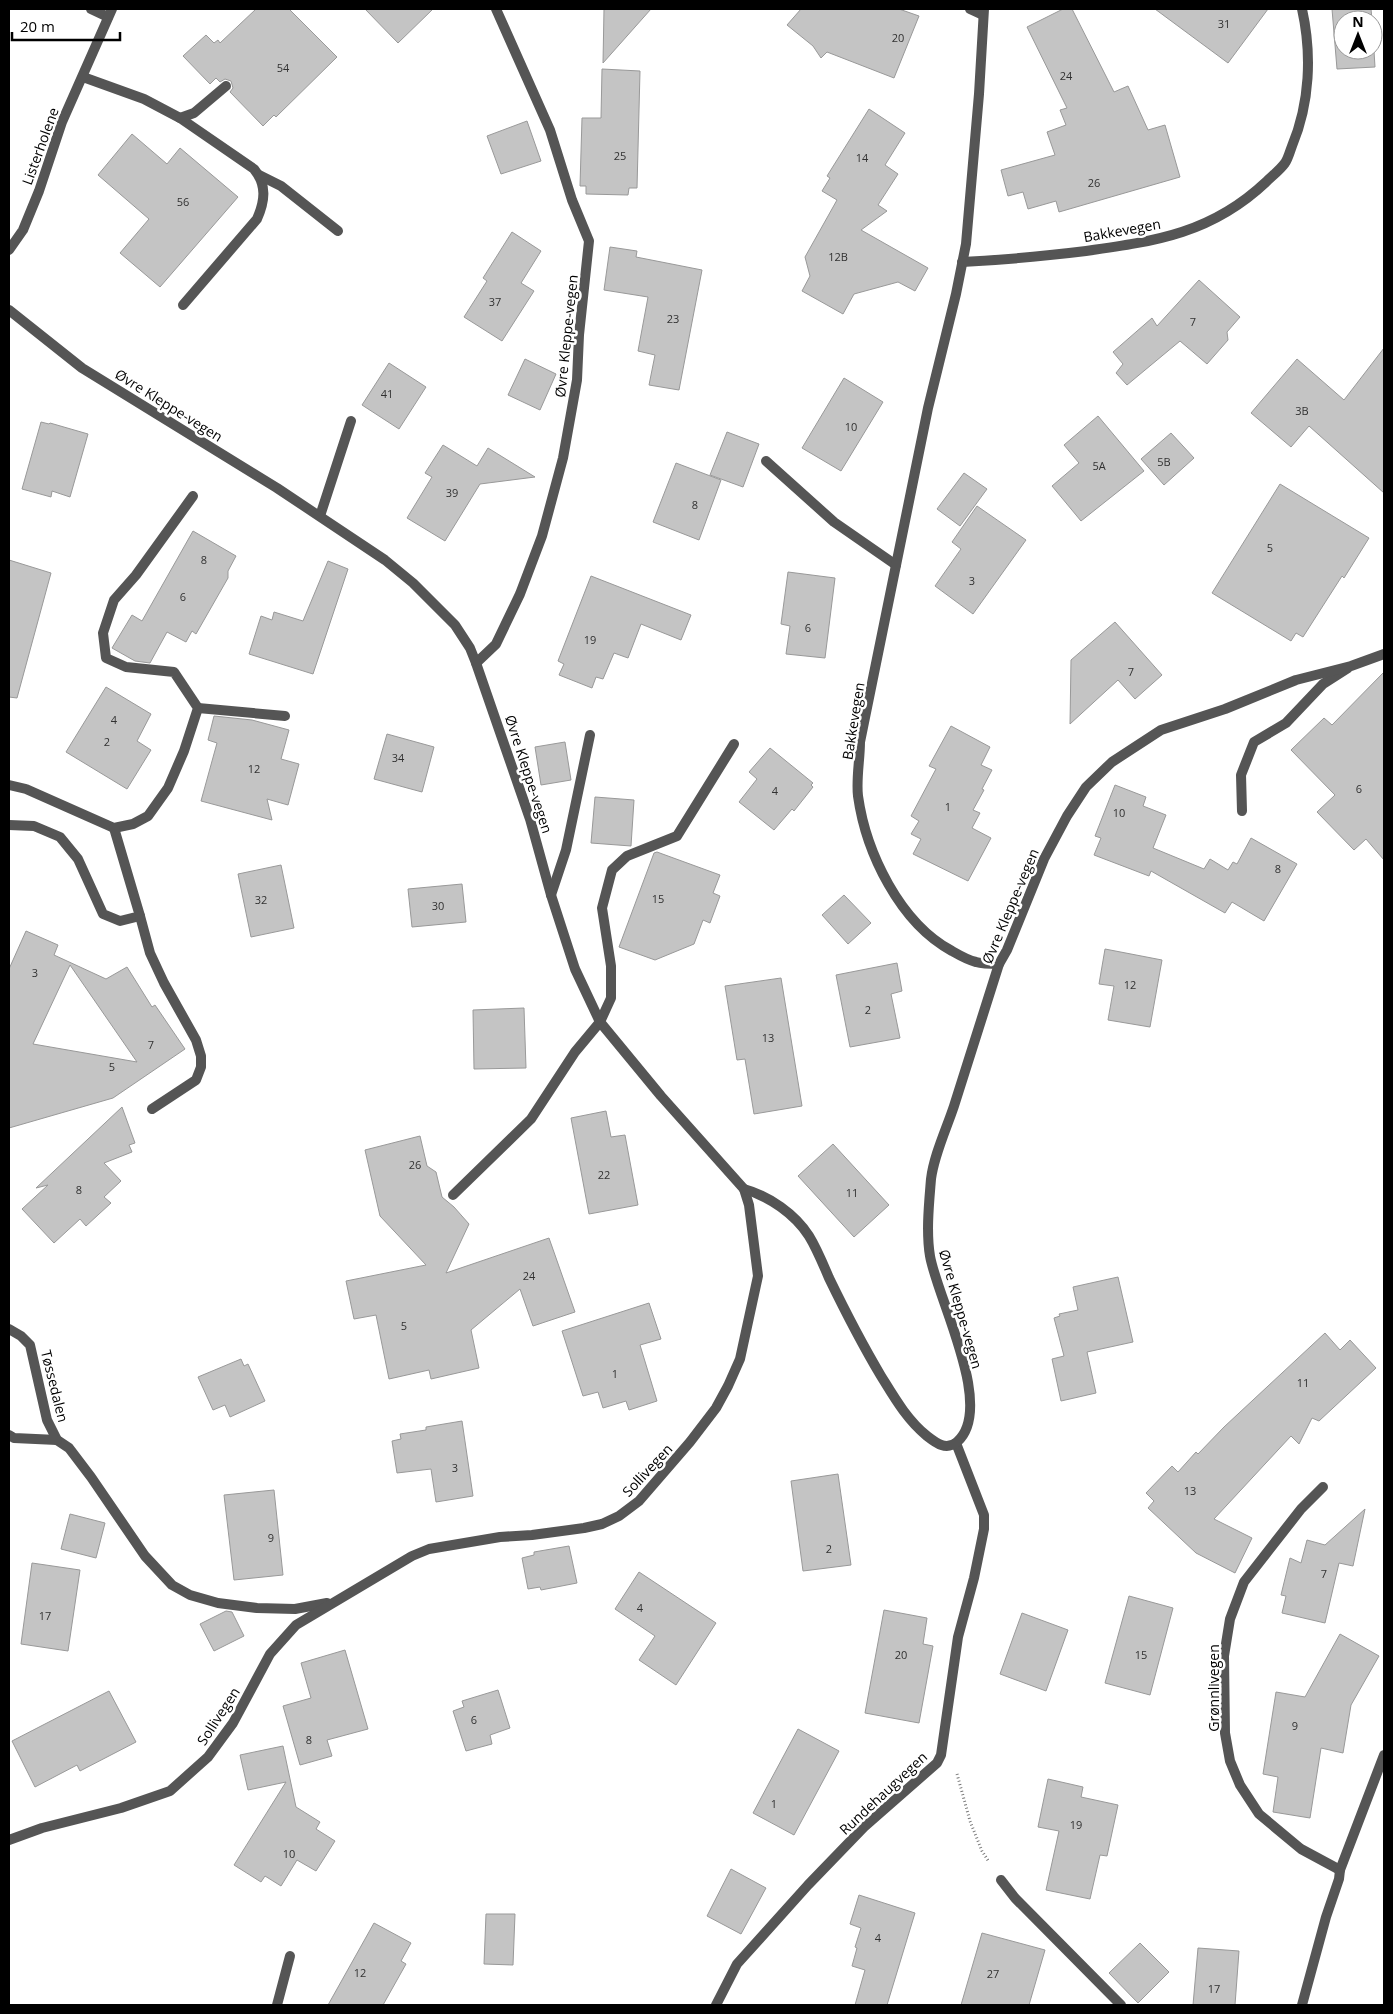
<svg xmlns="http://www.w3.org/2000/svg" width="1393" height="2014" font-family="'Open Sans',sans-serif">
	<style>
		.building { fill: #c4c4c4; stroke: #999; fill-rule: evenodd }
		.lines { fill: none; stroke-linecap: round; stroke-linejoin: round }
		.path { stroke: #777; stroke-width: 3; stroke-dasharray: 1 2.5; stroke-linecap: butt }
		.service { stroke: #555; stroke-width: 10 }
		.minor { stroke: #555; stroke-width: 10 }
		.tertiary { stroke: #555; stroke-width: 10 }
		.labels { text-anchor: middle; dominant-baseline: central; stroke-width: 5; stroke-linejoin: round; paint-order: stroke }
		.number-label { font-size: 11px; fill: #313131 }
		.street-label { font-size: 14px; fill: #000; stroke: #fff }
	</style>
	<rect width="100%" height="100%" fill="#fff"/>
	<g class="building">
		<path d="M 256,9 L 289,9 L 337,57 L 276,117 L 274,115 L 263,126 L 230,92 L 233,88 L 231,81 L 225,79 L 220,82 L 216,78 L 210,84 L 183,56 L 206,35 L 214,43 L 218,40 L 220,43 Z"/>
		<path d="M 365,9 L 433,9 L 398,43 Z"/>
		<path d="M 604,9 L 651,9 L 603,63 Z"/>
		<path d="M 801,9 L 899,9 L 919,16 L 894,78 L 827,52 L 821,58 L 813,46 L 787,25 Z"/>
		<path d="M 1063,9 L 1072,9 L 1114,92 L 1128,86 L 1148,130 L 1165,125 L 1180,177 L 1059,212 L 1056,201 L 1028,209 L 1023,192 L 1008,196 L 1001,170 L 1055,155 L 1047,132 L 1066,125 L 1060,110 L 1067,108 L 1027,27 Z"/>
		<path d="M 1155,9 L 1268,9 L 1228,63 Z"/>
		<path d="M 1332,9 L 1371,9 L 1372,20 L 1343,20 L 1343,50 L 1373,50 L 1373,35 L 1375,67 L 1337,69 Z"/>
		<path d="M 602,69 L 640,71 L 637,188 L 629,188 L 628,195 L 586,194 L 586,186 L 580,186 L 582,118 L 601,118 Z"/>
		<path d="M 869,109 L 905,133 L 885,165 L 898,174 L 878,205 L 887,211 L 861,230 L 928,268 L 915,291 L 898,282 L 854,294 L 843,314 L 802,291 L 810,276 L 805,257 L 837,200 L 822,191 L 830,178 L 827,176 Z"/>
		<path d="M 527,121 L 541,161 L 501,174 L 487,136 Z"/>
		<path d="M 132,134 L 167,164 L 180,148 L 238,197 L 160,287 L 120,253 L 149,219 L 98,175 Z"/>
		<path d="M 512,232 L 541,251 L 521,283 L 534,291 L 502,341 L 464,317 L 487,281 L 483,278 Z"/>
		<path d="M 610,247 L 637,251 L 636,257 L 702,270 L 679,390 L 649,385 L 655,355 L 638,351 L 648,297 L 604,290 Z"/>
		<path d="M 1199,280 L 1240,317 L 1227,332 L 1228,340 L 1207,364 L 1180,341 L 1127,385 L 1116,373 L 1123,364 L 1113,352 L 1152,318 L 1157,326 Z"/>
		<path d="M 1384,348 L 1384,493 L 1309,426 L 1291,447 L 1251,413 L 1297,359 L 1344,400 Z"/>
		<path d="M 525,359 L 556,374 L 540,410 L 508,395 Z"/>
		<path d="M 389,363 L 426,387 L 399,429 L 362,405 Z"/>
		<path d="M 844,378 L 883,402 L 841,471 L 802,448 Z"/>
		<path d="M 1098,416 L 1144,471 L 1081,521 L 1052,486 L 1079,463 L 1064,445 Z"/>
		<path d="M 41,422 L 49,424 L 50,423 L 88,434 L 70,497 L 52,491 L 51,497 L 22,489 Z"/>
		<path d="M 727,432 L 759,444 L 743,487 L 710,475 Z"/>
		<path d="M 1171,433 L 1194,458 L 1164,485 L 1141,459 Z"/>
		<path d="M 443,445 L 477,466 L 488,448 L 535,477 L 480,484 L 445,541 L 407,518 L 432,477 L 425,473 Z"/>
		<path d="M 676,463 L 721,480 L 699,540 L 653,522 Z"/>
		<path d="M 964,473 L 987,489 L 960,526 L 937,509 Z"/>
		<path d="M 1280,484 L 1369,538 L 1344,578 L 1342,576 L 1303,637 L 1296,633 L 1291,641 L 1212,593 Z"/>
		<path d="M 977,506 L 1026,540 L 973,614 L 935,586 L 961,549 L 952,542 Z"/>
		<path d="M 193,531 L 236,556 L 228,571 L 228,578 L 196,634 L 192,631 L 186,642 L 167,632 L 150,663 L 135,661 L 112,648 L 132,615 L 142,621 Z"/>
		<path d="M 9,560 L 51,573 L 17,698 L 9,697 Z"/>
		<path d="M 328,561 L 348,569 L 313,674 L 249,654 L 261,616 L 272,620 L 274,612 L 303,621 Z"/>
		<path d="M 788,572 L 835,578 L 825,658 L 786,654 L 790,626 L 781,624 Z"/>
		<path d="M 591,576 L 691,615 L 681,640 L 641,624 L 628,658 L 614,653 L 603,679 L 596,677 L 592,688 L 559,675 L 564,664 L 558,661 Z"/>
		<path d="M 1115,622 L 1162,675 L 1135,699 L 1118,680 L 1070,724 L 1071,660 Z"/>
		<path d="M 1384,672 L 1384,860 L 1366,839 L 1354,850 L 1317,812 L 1335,795 L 1291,750 L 1324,718 L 1332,725 Z"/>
		<path d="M 106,687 L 151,714 L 137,741 L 151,750 L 127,789 L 66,752 Z"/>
		<path d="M 214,716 L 252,720 L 289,730 L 281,759 L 299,764 L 288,805 L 267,799 L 272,820 L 201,801 L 217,743 L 208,740 Z"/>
		<path d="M 951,726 L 990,747 L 981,765 L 992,770 L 982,789 L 984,790 L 973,810 L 980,813 L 972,828 L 991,838 L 968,881 L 913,854 L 921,839 L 911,834 L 919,821 L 911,816 L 936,769 L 929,766 Z"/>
		<path d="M 387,734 L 434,747 L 422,792 L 374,779 Z"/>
		<path d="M 565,742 L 571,780 L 541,785 L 535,747 Z"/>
		<path d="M 770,748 L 813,783 L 811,785 L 813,787 L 794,811 L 792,809 L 774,830 L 739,802 L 757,779 L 749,772 Z"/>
		<path d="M 1115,785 L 1146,797 L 1143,806 L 1166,815 L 1153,848 L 1204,869 L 1210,859 L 1228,870 L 1233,862 L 1237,864 L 1251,838 L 1297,864 L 1264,921 L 1232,902 L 1225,913 L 1151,871 L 1149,876 L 1094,855 L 1101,838 L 1095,836 Z"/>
		<path d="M 595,797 L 634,800 L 631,846 L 591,843 Z"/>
		<path d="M 657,852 L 720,875 L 713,893 L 720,896 L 710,923 L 703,920 L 694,944 L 655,960 L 619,947 L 654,853 Z"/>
		<path d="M 281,865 L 294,928 L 251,937 L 238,874 Z"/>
		<path d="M 462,884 L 466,922 L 412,927 L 408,889 Z"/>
		<path d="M 844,895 L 871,923 L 848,944 L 822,915 Z"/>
		<path d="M 26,931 L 58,945 L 54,955 L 106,979 L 127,967 L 152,1007 L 155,1005 L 185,1049 L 113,1098 L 9,1128 L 9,969 ZM 70,965 L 137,1062 L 33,1044 Z"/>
		<path d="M 1105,949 L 1162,960 L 1150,1027 L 1108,1020 L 1114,986 L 1099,984 Z"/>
		<path d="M 897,963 L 902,991 L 891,994 L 900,1038 L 850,1047 L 836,975 Z"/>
		<path d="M 781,978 L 802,1106 L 754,1114 L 745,1059 L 737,1060 L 725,986 Z"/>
		<path d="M 524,1008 L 526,1068 L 474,1069 L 473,1010 Z"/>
		<path d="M 122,1107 L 135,1143 L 129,1145 L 132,1152 L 104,1163 L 121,1181 L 104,1197 L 111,1203 L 86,1226 L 80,1219 L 54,1243 L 22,1209 L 48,1185 L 36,1188 Z"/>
		<path d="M 606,1111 L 611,1137 L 625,1135 L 638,1205 L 589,1214 L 571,1118 Z"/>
		<path d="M 420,1136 L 427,1166 L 436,1172 L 442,1197 L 454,1207 L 469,1224 L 446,1273 L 549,1238 L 575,1312 L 533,1326 L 520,1289 L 471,1330 L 479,1368 L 431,1379 L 429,1370 L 389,1379 L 376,1315 L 354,1319 L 346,1281 L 426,1265 L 380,1216 L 365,1150 Z"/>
		<path d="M 833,1144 L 889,1205 L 854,1237 L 798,1176 Z"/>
		<path d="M 1118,1277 L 1133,1342 L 1087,1352 L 1096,1393 L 1061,1401 L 1052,1359 L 1064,1356 L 1054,1318 L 1060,1316 L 1059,1314 L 1078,1310 L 1073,1287 Z"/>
		<path d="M 649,1303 L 661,1339 L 640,1345 L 657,1401 L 629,1410 L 626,1401 L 603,1408 L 598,1392 L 583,1396 L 562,1331 Z"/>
		<path d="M 1325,1333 L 1340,1350 L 1350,1340 L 1376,1368 L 1319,1421 L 1312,1418 L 1299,1444 L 1291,1436 L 1214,1519 L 1252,1538 L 1235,1573 L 1196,1553 L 1148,1508 L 1154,1501 L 1146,1493 L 1172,1466 L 1178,1472 L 1196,1452 L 1198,1454 L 1224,1427 Z"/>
		<path d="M 241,1359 L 244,1366 L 248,1364 L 265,1401 L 230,1417 L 225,1405 L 213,1410 L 198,1377 Z"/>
		<path d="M 462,1421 L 473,1496 L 436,1502 L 431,1469 L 397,1473 L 392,1441 L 401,1439 L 400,1434 L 426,1430 L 426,1427 Z"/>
		<path d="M 838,1474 L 851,1565 L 803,1571 L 791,1481 Z"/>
		<path d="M 274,1490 L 283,1575 L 234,1580 L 224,1495 Z"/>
		<path d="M 1365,1509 L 1353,1566 L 1339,1563 L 1325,1623 L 1282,1613 L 1286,1596 L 1281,1595 L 1290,1558 L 1301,1563 L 1307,1540 L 1325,1545 Z"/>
		<path d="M 70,1514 L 105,1523 L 96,1558 L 61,1549 Z"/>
		<path d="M 569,1546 L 577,1583 L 541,1590 L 540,1587 L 528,1589 L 522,1558 L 534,1555 L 534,1552 Z"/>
		<path d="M 32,1563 L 80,1570 L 68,1651 L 21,1644 Z"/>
		<path d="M 639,1572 L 716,1623 L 676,1685 L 639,1660 L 655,1636 L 615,1609 Z"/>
		<path d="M 1129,1596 L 1173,1608 L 1150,1695 L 1105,1683 Z"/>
		<path d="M 884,1610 L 927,1618 L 923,1644 L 933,1646 L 919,1723 L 865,1713 Z"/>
		<path d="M 226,1611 L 232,1612 L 244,1636 L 214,1651 L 200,1624 Z"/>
		<path d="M 1022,1613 L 1068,1630 L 1046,1691 L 1000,1674 Z"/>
		<path d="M 1340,1634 L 1379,1656 L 1351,1705 L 1343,1753 L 1321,1748 L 1310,1818 L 1273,1812 L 1278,1777 L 1263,1774 L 1276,1692 L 1305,1697 Z"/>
		<path d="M 345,1650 L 368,1729 L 327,1740 L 332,1756 L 300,1765 L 283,1706 L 311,1698 L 301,1663 Z"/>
		<path d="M 498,1690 L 510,1728 L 490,1735 L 492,1744 L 466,1751 L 453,1711 L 464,1707 L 462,1701 Z"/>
		<path d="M 109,1691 L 136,1742 L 80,1771 L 77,1765 L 35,1787 L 12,1741 Z"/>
		<path d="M 798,1729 L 839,1751 L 794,1835 L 753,1813 Z"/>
		<path d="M 283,1746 L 296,1807 L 320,1822 L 316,1829 L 335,1841 L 316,1871 L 297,1860 L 281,1886 L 265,1876 L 261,1882 L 234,1865 L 286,1782 L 248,1790 L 240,1755 Z"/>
		<path d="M 1048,1779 L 1083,1787 L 1081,1797 L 1118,1805 L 1107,1856 L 1100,1855 L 1090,1899 L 1046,1890 L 1059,1831 L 1038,1827 Z"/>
		<path d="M 731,1869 L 766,1888 L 741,1934 L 707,1916 Z"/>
		<path d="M 859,1895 L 915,1913 L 887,2005 L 855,2005 L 865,1970 L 852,1966 L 857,1948 L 855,1947 L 861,1928 L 850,1924 Z"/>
		<path d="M 486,1914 L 515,1914 L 513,1965 L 484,1964 Z"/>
		<path d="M 374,1923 L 411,1943 L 401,1961 L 406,1964 L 383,2005 L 328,2005 Z"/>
		<path d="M 982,1933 L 1045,1950 L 1029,2005 L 961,2005 Z"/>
		<path d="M 1140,1943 L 1169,1972 L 1138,2003 L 1109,1973 Z"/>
		<path d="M 1198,1948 L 1239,1951 L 1235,2005 L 1193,2005 Z"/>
	</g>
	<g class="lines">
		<path class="path" d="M 957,1774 L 970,1821 L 982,1851 L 989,1862"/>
		<g class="service">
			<path d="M 91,9 L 108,17"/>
			<path d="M 970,9 L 983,15"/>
			<path d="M 83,77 L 144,99 L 180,118 L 254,169 C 267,185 265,201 257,219 L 183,305"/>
			<path d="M 180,118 L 194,113 L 226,86"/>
			<path d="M 259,175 L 281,186 L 338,231"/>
			<path d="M 766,461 L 834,522 L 896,565"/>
			<path d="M 320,516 L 351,421"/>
			<path d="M 476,663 L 496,644 L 520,594 L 542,536 L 563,458 L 577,380 L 579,335 L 589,241 L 572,200 L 550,130 L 496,9"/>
			<path d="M 198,708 L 285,716"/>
			<path d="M 9,785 L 26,789 L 114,828 L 133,824 L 148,816 L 168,788 L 184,751 L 198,708 L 174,672 L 126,667 L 106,658 L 103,633 L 114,600 L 136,575 L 193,496"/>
			<path d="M 1242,811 L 1241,775 L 1254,742 L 1286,723 L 1323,684 L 1348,668"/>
			<path d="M 9,825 L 34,826 L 60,837 L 78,859 L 103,914 L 120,921 L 140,916 L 114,828"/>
			<path d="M 551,895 L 566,850 L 590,735"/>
			<path d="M 140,916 L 150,953 L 164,983 L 196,1040 L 201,1056 L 201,1067 L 196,1080 L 152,1109"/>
			<path d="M 453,1195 L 531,1119 L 575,1052 L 600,1022 L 611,998 L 611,966 L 602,908 L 612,870 L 627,856 L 677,836 L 734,744"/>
			<path d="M 9,1329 L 21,1336 L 30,1345 L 47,1420 L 57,1440 L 69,1448 L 91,1477 L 145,1556 L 172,1585 L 190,1595 L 218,1603 L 257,1608 L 295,1609 L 327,1603"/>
			<path d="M 9,1435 L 14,1438 L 57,1440"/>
			<path d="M 1323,1487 L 1301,1509 L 1244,1582 L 1230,1619 L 1224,1656 L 1225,1733 L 1230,1761 L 1240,1785 L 1259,1814 L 1301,1849 L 1340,1870"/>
			<path d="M 9,1840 L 42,1828 L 121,1808 L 170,1791 L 208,1757 L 233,1723 L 270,1654 L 296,1625 L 412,1556 L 429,1549 L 500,1537 L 532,1535 L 584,1528 L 602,1524 L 619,1516 L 639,1501 L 690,1442 L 716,1408 L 728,1386 L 740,1359 L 758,1276 L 749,1205 L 744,1189"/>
			<path d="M 1001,1880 L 1015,1898 L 1121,2005"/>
			<path d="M 277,2005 L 290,1956"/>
			<path d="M 716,2005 L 737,1964 L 808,1885 L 864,1827 L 937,1763 L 941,1755 L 958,1637 L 974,1578 L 984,1529 L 984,1515 L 956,1443"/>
		</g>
		<g class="minor">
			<path d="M 984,9 L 979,94 L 966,244 L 956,294 L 928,408 L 860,742 C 860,759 856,779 858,796 C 866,853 900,923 952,951 C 959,955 967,960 976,962 C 983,964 991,964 999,964"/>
			<path d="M 962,262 C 1004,260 1045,256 1086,251 C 1157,241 1212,233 1266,182 C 1272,176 1280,170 1285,163 C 1288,159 1290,151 1292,146 C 1310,103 1312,54 1302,9"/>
			<path d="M 9,310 L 82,368 L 277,488 L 385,560 L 413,583 L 455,625 L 470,648 L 476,663 L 530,819 L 551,895 L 575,969 L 600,1022 L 661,1096 L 744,1189 C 769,1196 795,1214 809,1236 C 817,1249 823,1264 829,1278 C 845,1311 862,1344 881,1376 C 894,1397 907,1420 927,1436 C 936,1443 946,1451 957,1442 C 996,1408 937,1298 930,1256 C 926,1232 929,1204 931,1179 C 934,1155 946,1130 954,1106 C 969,1059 984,1012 999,964 L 1007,950 L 1044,859 L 1067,816 L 1086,787 L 1112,762 L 1161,730 L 1225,709 L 1296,680 L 1351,666 L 1384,654"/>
			<path d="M 1302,2005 L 1326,1917 L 1339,1879 L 1340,1870 L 1384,1755"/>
		</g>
		<path class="tertiary" d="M 9,250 L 23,230 L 39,191 L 62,122 L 112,9"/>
	</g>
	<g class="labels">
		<g class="number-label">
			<text x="1224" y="23">31</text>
			<text x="898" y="37">20</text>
			<text x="283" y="67">54</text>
			<text x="1066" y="75">24</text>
			<text x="620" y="155">25</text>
			<text x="862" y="157">14</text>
			<text x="1094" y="182">26</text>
			<text x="183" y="201">56</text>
			<text x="838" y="256">12B</text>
			<text x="495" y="301">37</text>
			<text x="673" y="318">23</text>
			<text x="1193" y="321">7</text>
			<text x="387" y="393">41</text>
			<text x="1302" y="410">3B</text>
			<text x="851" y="426">10</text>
			<text x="1164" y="461">5B</text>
			<text x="1099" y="465">5A</text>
			<text x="452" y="492">39</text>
			<text x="695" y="504">8</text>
			<text x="1270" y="547">5</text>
			<text x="204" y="559">8</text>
			<text x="972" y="580">3</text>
			<text x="183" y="596">6</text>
			<text x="808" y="627">6</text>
			<text x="590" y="639">19</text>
			<text x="1131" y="671">7</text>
			<text x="114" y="719">4</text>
			<text x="107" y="741">2</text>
			<text x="398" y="757">34</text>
			<text x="254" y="768">12</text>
			<text x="1359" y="788">6</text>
			<text x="775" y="790">4</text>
			<text x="948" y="806">1</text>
			<text x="1119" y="812">10</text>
			<text x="1278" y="868">8</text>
			<text x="658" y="898">15</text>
			<text x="261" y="899">32</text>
			<text x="438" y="905">30</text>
			<text x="35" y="972">3</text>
			<text x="1130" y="984">12</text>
			<text x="868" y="1009">2</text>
			<text x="768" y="1037">13</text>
			<text x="151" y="1044">7</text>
			<text x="112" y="1066">5</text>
			<text x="415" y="1164">26</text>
			<text x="604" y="1174">22</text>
			<text x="79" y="1189">8</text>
			<text x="852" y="1192">11</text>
			<text x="529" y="1275">24</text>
			<text x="404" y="1325">5</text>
			<text x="615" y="1373">1</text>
			<text x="1303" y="1382">11</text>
			<text x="455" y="1467">3</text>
			<text x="1190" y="1490">13</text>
			<text x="271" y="1537">9</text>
			<text x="829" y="1548">2</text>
			<text x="1324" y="1573">7</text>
			<text x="640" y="1607">4</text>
			<text x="45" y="1615">17</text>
			<text x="901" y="1654">20</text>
			<text x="1141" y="1654">15</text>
			<text x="474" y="1719">6</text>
			<text x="1295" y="1725">9</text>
			<text x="309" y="1739">8</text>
			<text x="774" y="1803">1</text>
			<text x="1076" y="1824">19</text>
			<text x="289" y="1853">10</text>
			<text x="878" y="1937">4</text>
			<text x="360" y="1972">12</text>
			<text x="993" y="1973">27</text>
			<text x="1214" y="1988">17</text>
		</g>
		<g class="street-label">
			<text transform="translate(40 146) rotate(-70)">Listerholene</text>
			<text transform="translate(1122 230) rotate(-10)">Bakkevegen</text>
			<text transform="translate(566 336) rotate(-84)">Øvre Kleppe-vegen</text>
			<text transform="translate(169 405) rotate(32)">Øvre Kleppe-vegen</text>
			<text transform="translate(853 721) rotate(-81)">Bakkevegen</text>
			<text transform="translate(529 774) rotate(72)">Øvre Kleppe-vegen</text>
			<text transform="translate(1010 906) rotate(-67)">Øvre Kleppe-vegen</text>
			<text transform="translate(961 1309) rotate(74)">Øvre Kleppe-vegen</text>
			<text transform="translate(55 1386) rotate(76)">Tøssedalen</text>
			<text transform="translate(647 1470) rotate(-47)">Sollivegen</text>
			<text transform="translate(1213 1688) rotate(-90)">Grønnlivegen</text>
			<text transform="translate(218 1716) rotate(-57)">Sollivegen</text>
			<text transform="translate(883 1793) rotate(-43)">Rundehaugvegen</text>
		</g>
	</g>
	<rect width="1393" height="2014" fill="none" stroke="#000000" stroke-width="20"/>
	<g transform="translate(1358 35)"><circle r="24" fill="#ffffff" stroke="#999999"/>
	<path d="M0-4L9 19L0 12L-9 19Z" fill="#000000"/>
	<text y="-8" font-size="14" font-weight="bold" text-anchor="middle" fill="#000000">N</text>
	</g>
	<path d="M12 32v8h108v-8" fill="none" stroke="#000000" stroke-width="2.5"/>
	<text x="20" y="32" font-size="15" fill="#000000" stroke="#ffffff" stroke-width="4" paint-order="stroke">20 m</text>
</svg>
